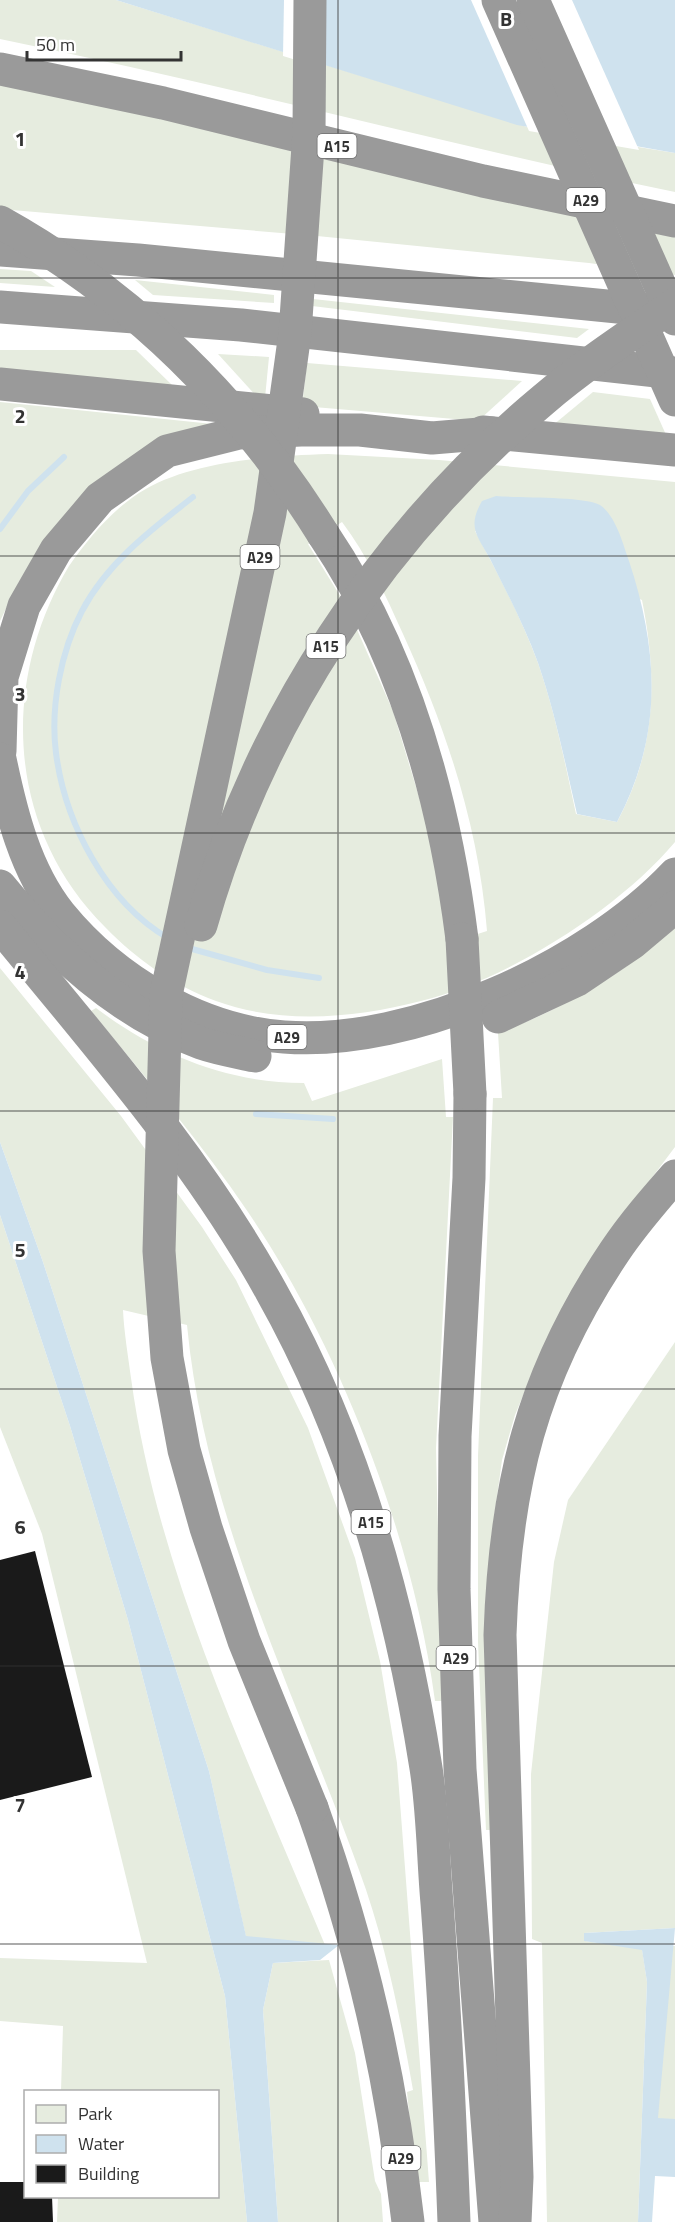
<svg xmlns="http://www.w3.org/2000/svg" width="675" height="2222" font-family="'Titillium Web',sans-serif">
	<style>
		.green { fill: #e6ecdf; fill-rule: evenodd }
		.water { fill: #cfe2ee }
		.pier { fill: #fff }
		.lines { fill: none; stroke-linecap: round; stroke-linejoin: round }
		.stream { stroke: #cfe2ee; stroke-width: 6 }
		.building { fill: #1a1a1a }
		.highway { stroke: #9a9a9a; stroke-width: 33 }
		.highway-bridge { stroke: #9a9a9a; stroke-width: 33 }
		.grid { fill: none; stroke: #333; stroke-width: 1.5; stroke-opacity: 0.55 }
		.labels { text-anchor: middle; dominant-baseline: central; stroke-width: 6; stroke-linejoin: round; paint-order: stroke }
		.shield { fill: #fff; stroke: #707070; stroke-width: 1.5 }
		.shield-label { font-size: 15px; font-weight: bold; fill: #333 }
		.grid-label { font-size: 20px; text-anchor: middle; font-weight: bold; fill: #333; stroke: #fff; stroke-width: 6; stroke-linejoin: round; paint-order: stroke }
	</style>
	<rect width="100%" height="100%" fill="#fff"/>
	<g class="green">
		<path d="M 0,0 L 116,0 L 540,131 L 675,153 L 675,192 C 449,145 226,85 0,39 Z"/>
		<path d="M 0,82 L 675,231 L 675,275 L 589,263 L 317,236 L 0,209 Z"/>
		<path d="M 0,269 L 31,271 L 55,287 L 0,283 Z"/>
		<path d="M 135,280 L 274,295 L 274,303 L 153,295 Z"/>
		<path d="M 313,299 L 589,329 L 577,338 L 312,306 Z"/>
		<path d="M 0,350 L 136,350 L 172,385 L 0,376 Z"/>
		<path d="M 218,354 L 269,357 L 265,398 L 259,399 Z"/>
		<path d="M 307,363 L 522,381 L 478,421 L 302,406 Z"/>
		<path d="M 593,392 L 650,399 L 667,437 L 552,426 Z"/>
		<path d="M 0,402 L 232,426 L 40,549 L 19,582 L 0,621 Z"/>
		<path d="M 328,454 L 439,460 L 675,482 L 675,842 C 619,909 507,980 421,1001 C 355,1018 282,1025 216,1001 C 174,986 136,959 105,927 C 6,828 0,682 69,566 C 89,538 110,512 139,493 C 189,461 269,456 328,454 ZM 342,522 C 367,555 386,596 403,634 C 446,728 479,827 487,931 L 462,939 L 393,711 L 347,607 L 308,544 ZM 475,531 L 642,600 C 658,680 656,749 617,822 L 576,814 C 565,763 555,712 538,663 C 521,617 498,574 475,531 Z"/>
		<path d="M 675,928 L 675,1147 L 608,1236 L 534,1369 L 515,1415 L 502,1460 L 491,1540 L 494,1830 L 486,1830 L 478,1642 L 478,1456 L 493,1098 L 502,1098 L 498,1033 C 564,1009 623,974 675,928 Z"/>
		<path d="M 0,968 L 121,1116 L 202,1227 L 236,1280 L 308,1428 L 355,1558 L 380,1661 L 397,1763 L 429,2182 L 416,2182 L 407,2092 L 413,2090 C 400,2016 385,1940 359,1870 C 295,1693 205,1516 187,1325 L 123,1310 C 124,1332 128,1355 131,1378 C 158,1576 249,1761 325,1945 L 246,1937 L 209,1771 L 43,1262 L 0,1142 Z"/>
		<path d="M 96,1008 C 157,1054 227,1083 304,1083 L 312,1101 L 442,1059 L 446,1117 L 453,1117 L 436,1448 L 442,1701 L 435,1701 C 413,1537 341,1349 248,1212 C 200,1141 145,1077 91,1011 Z"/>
		<path d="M 0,1215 L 70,1426 L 128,1620 L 225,1996 L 247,2222 L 57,2222 L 58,2197 L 218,2196 L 218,2092 L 61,2091 L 63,2026 L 0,2021 L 0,1958 L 147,1963 L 42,1534 L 0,1427 Z"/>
		<path d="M 675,1342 L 675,1928 L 584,1933 L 585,1941 L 642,1949 L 647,1982 L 638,2222 L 547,2222 L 542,1943 L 532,1939 L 531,1774 L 554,1562 L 568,1500 Z"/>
		<path d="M 672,1946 L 675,1946 L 675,2119 L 657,2119 Z"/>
		<path d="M 329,1960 L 355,2053 L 375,2181 L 381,2194 L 383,2222 L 278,2222 L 263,2010 L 273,1963 Z"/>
	</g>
	<g class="water">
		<path d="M 116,0 L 675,0 L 675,153 L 517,125 Z"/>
		<path d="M 496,496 C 517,498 585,496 600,505 C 616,516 623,544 629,561 C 659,652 663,735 617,822 L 577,814 C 565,763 555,712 538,663 C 525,627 507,593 490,559 C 477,535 467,527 482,501 Z"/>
		<path d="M 0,1142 L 43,1262 L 209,1771 L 246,1936 L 339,1945 L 320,1960 L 273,1963 L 263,2010 L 278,2222 L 247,2222 L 225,1996 L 128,1620 L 70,1426 L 0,1215 Z"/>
		<path d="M 675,1928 L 658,2118 L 675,2119 L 675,2177 L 655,2176 L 652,2222 L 638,2222 L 647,1982 L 642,1950 L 584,1941 L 584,1933 Z"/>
	</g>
	<g class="pier">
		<path d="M 284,0 L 323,0 L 322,68 L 283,56 Z"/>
		<path d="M 471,0 L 572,0 L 639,150 L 529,131 Z"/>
	</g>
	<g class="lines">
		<g class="stream">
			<path d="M 0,529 L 28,491 L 64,457"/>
			<path d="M 168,938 C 106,902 65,823 56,753 C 50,707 61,651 82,611 C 107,563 152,529 193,497"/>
			<path d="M 185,947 L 267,970 L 319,978"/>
			<path d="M 256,1114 L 333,1119"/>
		</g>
	</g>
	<g class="building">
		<path d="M 35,1551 L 92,1777 L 0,1800 L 0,1560 Z"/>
		<path d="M 0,2182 L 26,2182 L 26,2196 L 52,2196 L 53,2222 L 0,2222 Z"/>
	</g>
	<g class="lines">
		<g class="highway">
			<path d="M 0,69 L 163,103 L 483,181 L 675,221"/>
			<path d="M 0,250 L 138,260 L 658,311"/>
			<path d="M 0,307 L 241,325 L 675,373"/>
			<path d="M 0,384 L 303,414"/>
			<path d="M 483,432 L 675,450"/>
			<path d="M 323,534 C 404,654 444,797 462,939"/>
			<path d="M 0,751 L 2,677 L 24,606 L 56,550 L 100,498 L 167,451 L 239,433 L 301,430 L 360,430 L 432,438 L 492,433"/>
			<path d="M 0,759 C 11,812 25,870 60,914 C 114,980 199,1031 284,1037 C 413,1047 588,966 675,874"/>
			<path d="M 0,886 C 54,952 119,1013 201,1043 C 218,1049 237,1052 255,1056"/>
			<path d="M 0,926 C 95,1042 199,1160 271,1291 C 354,1438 400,1602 426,1768 C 433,1812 433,1858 437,1903 C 445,2009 450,2115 454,2222"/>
			<path d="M 498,1017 L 577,980 L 632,943 L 675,907"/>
			<path d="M 470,1094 L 469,1178 L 455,1436 L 454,1589 L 460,1769 L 495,2222"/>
			<path d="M 312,1808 C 362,1948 391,2075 408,2222"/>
			<path d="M 515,2222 L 517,2177 L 500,1635 C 505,1486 531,1376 615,1251 C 633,1224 654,1200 675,1176"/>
		</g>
		<g class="highway-bridge">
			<path d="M 310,0 L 309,132 L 295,333 L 270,513 L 166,995 L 159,1251 L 167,1358 L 184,1450 L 206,1528 L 244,1641 L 312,1808"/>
			<path d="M 498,0 L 675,400"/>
			<path d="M 533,0 L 675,319"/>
			<path d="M 0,222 C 133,296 243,405 323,534"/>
			<path d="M 201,925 C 259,721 380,536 543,400 C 584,365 630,335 675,304"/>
			<path d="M 462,939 L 470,1094"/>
		</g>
	</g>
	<path class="grid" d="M 338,0 L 338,2222M 0,278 L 675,278M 0,556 L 675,556M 0,833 L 675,833M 0,1111 L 675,1111M 0,1389 L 675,1389M 0,1666 L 675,1666M 0,1944 L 675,1944"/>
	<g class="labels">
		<g class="shield">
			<rect x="317.5" y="134" width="39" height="24" rx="4.5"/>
			<rect x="566.5" y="188" width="39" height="24" rx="4.5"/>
			<rect x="240.5" y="545" width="39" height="24" rx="4.5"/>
			<rect x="306.5" y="634" width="39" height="24" rx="4.5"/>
			<rect x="267.5" y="1025" width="39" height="24" rx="4.5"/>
			<rect x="351.5" y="1510" width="39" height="24" rx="4.5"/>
			<rect x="436.5" y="1646" width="39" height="24" rx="4.5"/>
			<rect x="381.5" y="2146" width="39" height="24" rx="4.5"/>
		</g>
		<g class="shield-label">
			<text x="337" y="146">A15</text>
			<text x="586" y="200">A29</text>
			<text x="260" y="557">A29</text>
			<text x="326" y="646">A15</text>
			<text x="287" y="1037">A29</text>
			<text x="371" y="1522">A15</text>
			<text x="456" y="1658">A29</text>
			<text x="401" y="2158">A29</text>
		</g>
	</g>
	<g class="grid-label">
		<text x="506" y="26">B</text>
		<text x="20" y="146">1</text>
		<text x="20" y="423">2</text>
		<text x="20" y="701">3</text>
		<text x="20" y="979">4</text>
		<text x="20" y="1257">5</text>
		<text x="20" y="1534">6</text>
		<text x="20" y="1812">7</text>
	</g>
	<rect x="24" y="2090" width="195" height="108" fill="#ffffff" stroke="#adadad" stroke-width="1.5"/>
	<rect x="36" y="2105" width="30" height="18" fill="#e6ecdf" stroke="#adadad" stroke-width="1.5"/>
	<text x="78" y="2120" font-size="18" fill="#333333">Park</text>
	<rect x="36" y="2135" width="30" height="18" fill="#cfe2ee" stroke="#adadad" stroke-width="1.5"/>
	<text x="78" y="2150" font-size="18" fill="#333333">Water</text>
	<rect x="36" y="2165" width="30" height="18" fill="#1a1a1a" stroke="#adadad" stroke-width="1.5"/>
	<text x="78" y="2180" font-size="18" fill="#333333">Building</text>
	<path d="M27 51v9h154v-9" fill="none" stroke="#333333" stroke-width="3"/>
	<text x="36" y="51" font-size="18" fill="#333333" stroke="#ffffff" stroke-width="4.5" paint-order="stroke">50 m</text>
</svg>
